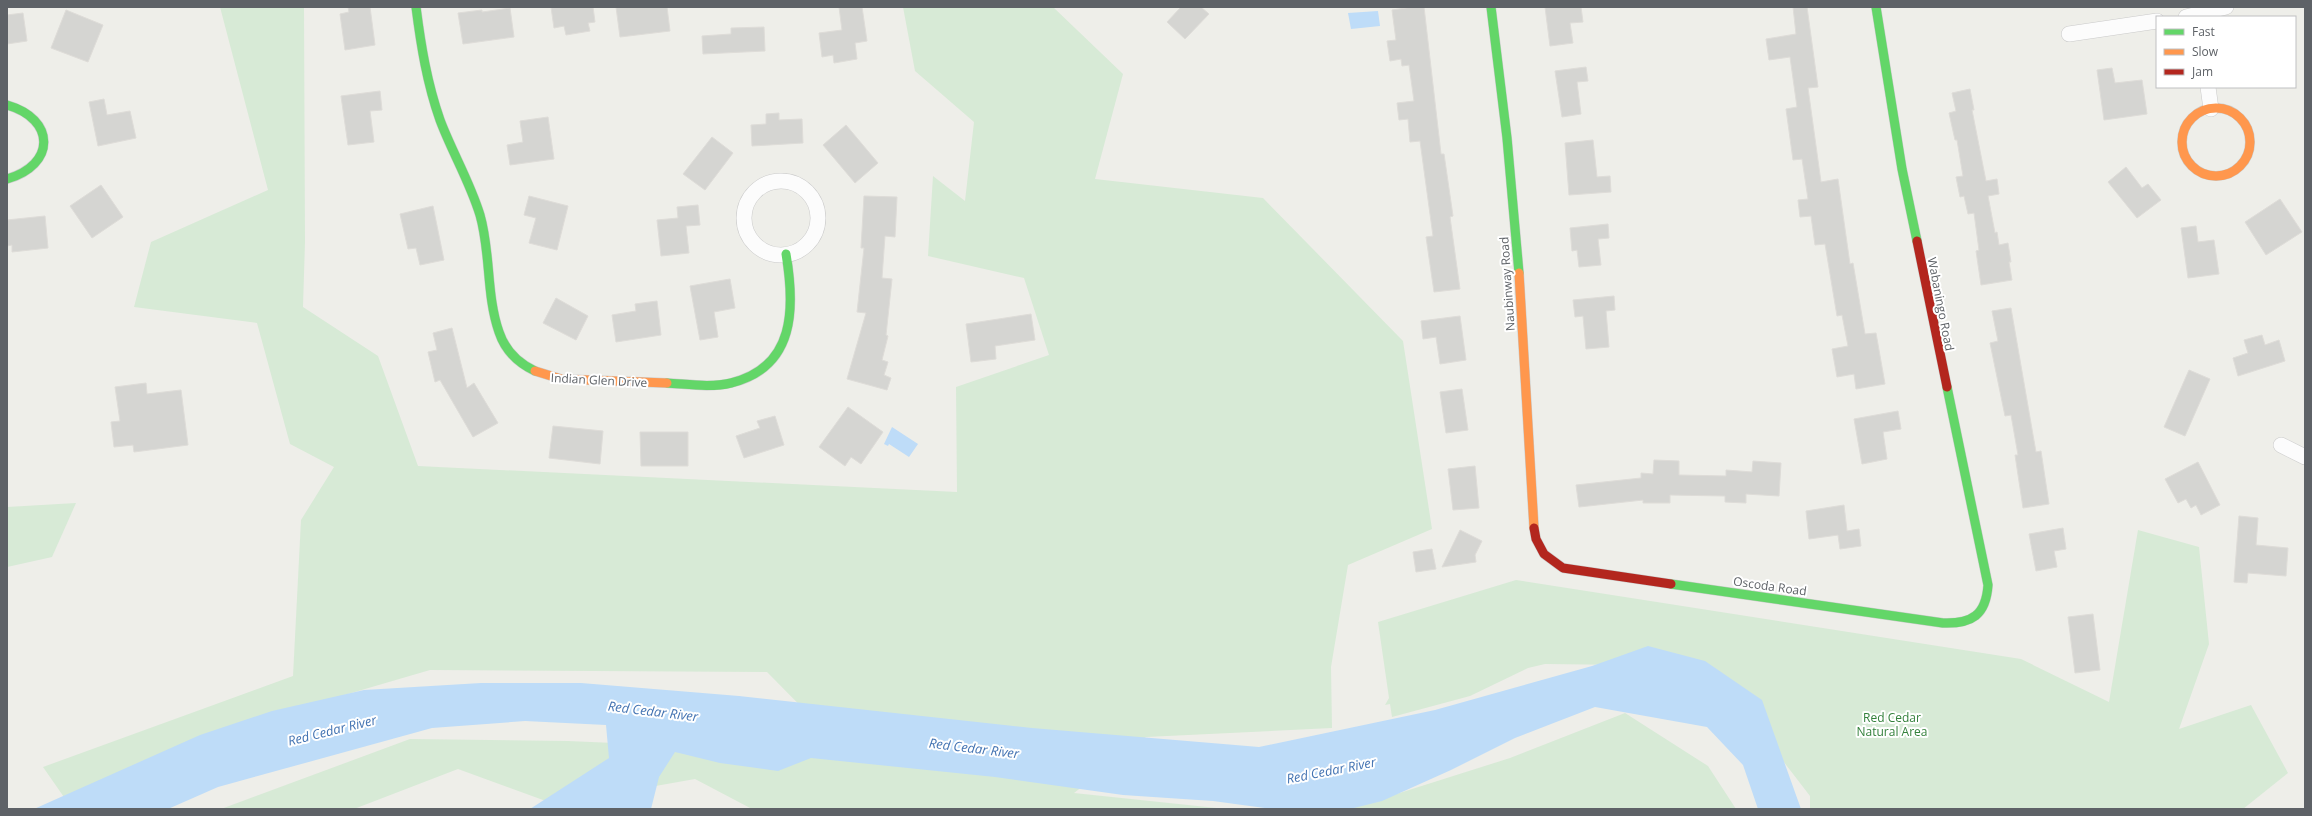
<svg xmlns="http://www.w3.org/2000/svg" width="2312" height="816" font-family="'Open Sans',sans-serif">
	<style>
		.green { fill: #d7ead6 }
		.water { fill: #bedcf8 }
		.building { fill: #d5d5d2; stroke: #dedcd8 }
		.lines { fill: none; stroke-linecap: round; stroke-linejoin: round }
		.street-casing { stroke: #cacaca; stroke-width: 16 }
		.fast-casing { stroke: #c9caca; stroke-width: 10 }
		.slow-casing { stroke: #c9caca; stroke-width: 10 }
		.jam-casing { stroke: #c9caca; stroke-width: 10 }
		.street { stroke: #fcfcfc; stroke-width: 15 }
		.fast { stroke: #63d668; stroke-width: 9 }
		.slow { stroke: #ff974d; stroke-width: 9 }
		.jam { stroke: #b3261e; stroke-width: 9 }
		.labels { text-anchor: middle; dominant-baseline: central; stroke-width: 4; stroke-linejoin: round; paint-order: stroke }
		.street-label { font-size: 12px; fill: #5e6267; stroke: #fff }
		.park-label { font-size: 12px; fill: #34813c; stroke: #fff }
		.water-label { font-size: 13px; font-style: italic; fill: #4373b2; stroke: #fff }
	</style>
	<rect width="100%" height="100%" fill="#eeeee9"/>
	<g class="green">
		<path d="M 220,7 L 304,7 L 305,242 L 303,307 L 378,356 L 418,466 L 957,492 L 956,387 L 1049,355 L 1024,278 L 928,256 L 933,176 L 965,201 L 974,122 L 915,71 L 903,7 L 1053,7 L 1123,74 L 1095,179 L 1263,198 L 1403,341 L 1432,529 L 1348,565 L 1331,667 L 1332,728 L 1146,737 L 1074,793 L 1226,809 L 752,809 L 695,779 L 554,804 L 458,769 L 354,809 L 221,809 L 410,739 L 568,741 L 847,753 L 767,672 L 430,670 L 225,730 L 66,800 L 43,767 L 293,676 L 301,520 L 334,467 L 290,444 L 257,323 L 134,307 L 151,242 L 268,190 Z"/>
		<path d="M 76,503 L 52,557 L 7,567 L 7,507 Z"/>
		<path d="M 2138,530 L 2199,547 L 2209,644 L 2179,729 L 2251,705 L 2288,773 L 2243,809 L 1810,809 L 1810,796 L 1710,666 L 1545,664 L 1528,668 L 1470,696 L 1392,717 L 1390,704 L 1385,705 L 1389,698 L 1378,622 L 1516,580 L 2021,659 L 2109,702 Z"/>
		<path d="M 1625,713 L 1708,766 L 1736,809 L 1349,809 L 1510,758 Z"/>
	</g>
	<g class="water">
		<path d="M 1378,11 L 1380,26 L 1351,29 L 1348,13 Z"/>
		<path d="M 892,427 L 918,444 L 909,457 L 889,444 L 888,446 L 884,444 Z"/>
		<path d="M 1648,646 L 1705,661 L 1762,700 L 1801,809 L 1758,809 L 1743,765 L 1707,727 L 1595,707 L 1515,738 L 1451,770 L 1382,801 L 1350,809 L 1272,809 L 1213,801 L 1123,795 L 995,777 L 811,758 L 778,771 L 720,763 L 675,752 L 659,777 L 651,809 L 530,809 L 609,758 L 606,725 L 525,721 L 432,728 L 218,787 L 168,809 L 34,809 L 200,735 L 272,711 L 364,690 L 481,683 L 581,683 L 739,696 L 1032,728 L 1259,747 L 1435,710 L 1592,666 Z"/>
	</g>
	<g class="building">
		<path d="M 348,7 L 370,7 L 375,45 L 345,50 L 340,14 L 349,12 Z"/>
		<path d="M 551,7 L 593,7 L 595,22 L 588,23 L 590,31 L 566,35 L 564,26 L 554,28 Z"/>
		<path d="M 616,7 L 667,7 L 670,31 L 620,37 Z"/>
		<path d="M 839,7 L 862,7 L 867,41 L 855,43 L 857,59 L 834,63 L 833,55 L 822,57 L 819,33 L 842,30 Z"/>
		<path d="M 1181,7 L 1201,7 L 1209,14 L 1185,39 L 1167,22 Z"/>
		<path d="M 1413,7 L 1424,7 L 1441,154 L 1444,154 L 1453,216 L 1450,217 L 1460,289 L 1434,292 L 1426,237 L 1433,236 L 1420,141 L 1410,142 L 1408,119 L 1399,120 L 1397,103 L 1414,101 L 1409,65 L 1402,66 L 1401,59 L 1390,61 L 1387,41 L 1396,40 L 1392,10 Z"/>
		<path d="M 1545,7 L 1581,7 L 1583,22 L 1570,23 L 1573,43 L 1550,46 Z"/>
		<path d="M 1793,7 L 1807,7 L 1818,87 L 1808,88 L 1821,182 L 1838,179 L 1850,264 L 1853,263 L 1865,334 L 1876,333 L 1885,384 L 1856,389 L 1854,374 L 1837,377 L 1832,349 L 1848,346 L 1842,315 L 1837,316 L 1825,244 L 1815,245 L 1811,216 L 1800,217 L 1798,200 L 1808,199 L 1802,159 L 1793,160 L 1786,109 L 1797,107 L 1790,57 L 1769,60 L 1766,39 L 1796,34 Z"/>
		<path d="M 510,8 L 514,37 L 463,44 L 458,13 L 482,10 L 482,12 Z"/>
		<path d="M 66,10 L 103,25 L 88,62 L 51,48 Z"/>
		<path d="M 23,13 L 27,41 L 7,44 L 7,15 Z"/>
		<path d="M 764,27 L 765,51 L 703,54 L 702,36 L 731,34 L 731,28 Z"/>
		<path d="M 1586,67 L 1588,81 L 1577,82 L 1581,114 L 1562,117 L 1555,71 Z"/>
		<path d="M 2112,68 L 2115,83 L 2142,80 L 2147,114 L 2104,120 L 2097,70 Z"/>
		<path d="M 1970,89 L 1974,110 L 1972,110 L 1986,181 L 1997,179 L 1999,194 L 1988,196 L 1995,233 L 1997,232 L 1999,245 L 2008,243 L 2011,262 L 2009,262 L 2012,280 L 1981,285 L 1976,251 L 1979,250 L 1974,213 L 1968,214 L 1964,196 L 1960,197 L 1956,177 L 1963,176 L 1957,140 L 1955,140 L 1949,113 L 1956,111 L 1952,93 Z"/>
		<path d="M 380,91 L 382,110 L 370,111 L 374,142 L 348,145 L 341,96 Z"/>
		<path d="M 104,99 L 107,115 L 130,111 L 136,138 L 98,146 L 89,102 Z"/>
		<path d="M 779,113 L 779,120 L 802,119 L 803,143 L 752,146 L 751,125 L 766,124 L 766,114 Z"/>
		<path d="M 548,117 L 554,159 L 510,165 L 507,145 L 523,142 L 520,121 Z"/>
		<path d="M 846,125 L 878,163 L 855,183 L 823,145 Z"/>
		<path d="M 712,137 L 733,153 L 705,190 L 683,174 Z"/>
		<path d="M 1593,140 L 1597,177 L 1610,176 L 1611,192 L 1569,195 L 1565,143 Z"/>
		<path d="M 2126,167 L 2142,188 L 2148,184 L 2161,200 L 2137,218 L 2108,182 Z"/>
		<path d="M 101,185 L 123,217 L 92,238 L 70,206 Z"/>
		<path d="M 529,196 L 568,206 L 557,250 L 529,243 L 536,218 L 524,215 Z"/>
		<path d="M 864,196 L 897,197 L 895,237 L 885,236 L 882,278 L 892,279 L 886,335 L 888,336 L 882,360 L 888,362 L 884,375 L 891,378 L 887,390 L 847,379 L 866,313 L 857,312 L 864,248 L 861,248 Z"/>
		<path d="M 2280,199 L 2302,232 L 2266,255 L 2245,222 Z"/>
		<path d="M 698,205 L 700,225 L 686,226 L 689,253 L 661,256 L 657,220 L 678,218 L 677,207 Z"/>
		<path d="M 433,206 L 444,260 L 420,265 L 416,248 L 408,249 L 400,214 Z"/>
		<path d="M 45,216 L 48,248 L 12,252 L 12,245 L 7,246 L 7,220 Z"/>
		<path d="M 1608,224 L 1609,238 L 1598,239 L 1601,265 L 1579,267 L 1577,250 L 1572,251 L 1570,228 Z"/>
		<path d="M 2196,226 L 2198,242 L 2214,240 L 2219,274 L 2188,278 L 2181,228 Z"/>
		<path d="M 730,279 L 735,308 L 714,312 L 718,337 L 700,340 L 690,286 Z"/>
		<path d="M 1614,296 L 1615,310 L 1606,311 L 1609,347 L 1586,349 L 1583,316 L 1575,317 L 1573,300 Z"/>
		<path d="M 556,298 L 588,316 L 576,340 L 543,323 Z"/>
		<path d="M 657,301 L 661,335 L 616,342 L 612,315 L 636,311 L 635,304 Z"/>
		<path d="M 2011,308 L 2036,452 L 2041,451 L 2049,504 L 2023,508 L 2015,455 L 2018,455 L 2011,415 L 2005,416 L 1990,343 L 1998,341 L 1992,311 Z"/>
		<path d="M 1031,314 L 1035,340 L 995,346 L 996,359 L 971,362 L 966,324 Z"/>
		<path d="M 1460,316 L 1466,360 L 1440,364 L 1436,337 L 1423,339 L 1421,321 Z"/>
		<path d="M 452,328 L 467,388 L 474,383 L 498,423 L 473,437 L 440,380 L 435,382 L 428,352 L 437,350 L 433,333 Z"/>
		<path d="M 2262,335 L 2265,345 L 2279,340 L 2285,361 L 2238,376 L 2233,358 L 2248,353 L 2244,340 Z"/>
		<path d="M 2189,370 L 2210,379 L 2185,436 L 2164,427 Z"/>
		<path d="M 146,383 L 147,394 L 181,390 L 188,445 L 134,452 L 133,445 L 114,447 L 111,422 L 120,421 L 115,387 Z"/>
		<path d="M 1462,389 L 1468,430 L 1446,433 L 1440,392 Z"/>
		<path d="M 848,407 L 883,432 L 861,464 L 851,457 L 845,466 L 819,447 Z"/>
		<path d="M 1898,411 L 1901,429 L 1883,432 L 1887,459 L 1862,464 L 1854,419 Z"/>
		<path d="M 775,416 L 784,445 L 744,458 L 736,436 L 760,428 L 757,421 Z"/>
		<path d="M 553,426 L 603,431 L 600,464 L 549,458 Z"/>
		<path d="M 640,432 L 688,432 L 688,466 L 641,466 Z"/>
		<path d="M 1654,460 L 1679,461 L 1679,475 L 1726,476 L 1726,470 L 1752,472 L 1753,461 L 1781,463 L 1779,496 L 1746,494 L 1746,503 L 1725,502 L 1725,496 L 1670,495 L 1670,503 L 1643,503 L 1643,500 L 1579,507 L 1576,485 L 1641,478 L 1641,473 L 1653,474 Z"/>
		<path d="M 2198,462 L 2220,505 L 2201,515 L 2196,505 L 2191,508 L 2186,499 L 2178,503 L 2165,479 Z"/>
		<path d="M 1475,466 L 1479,508 L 1453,510 L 1448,469 Z"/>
		<path d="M 1844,505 L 1847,531 L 1859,529 L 1861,546 L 1840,549 L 1838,535 L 1809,539 L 1806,511 Z"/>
		<path d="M 2239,516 L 2258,518 L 2256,545 L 2288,548 L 2286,576 L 2248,573 L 2247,583 L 2234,582 Z"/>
		<path d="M 2063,528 L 2066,549 L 2054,551 L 2057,567 L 2036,571 L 2029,534 Z"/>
		<path d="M 1460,530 L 1482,541 L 1475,555 L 1476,562 L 1442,567 Z"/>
		<path d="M 1432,549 L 1436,569 L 1416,572 L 1413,552 Z"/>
		<path d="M 2093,614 L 2100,670 L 2075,673 L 2068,617 Z"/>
	</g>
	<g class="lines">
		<g class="street-casing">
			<g id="street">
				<path d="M 2186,17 L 2226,7"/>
				<path d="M 2069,34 L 2157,21"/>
				<path d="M 2208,87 L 2211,109"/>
				<circle cx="781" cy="218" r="37"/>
				<path d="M 2281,445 L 2305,457"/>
			</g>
		</g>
		<g class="fast-casing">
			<g id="fast">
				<path d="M 416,7 C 421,46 427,83 440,120 C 452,152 470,182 480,215 C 491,253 486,295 499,332 C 505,350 518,363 535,371"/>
				<path d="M 1491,7 L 1507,138 L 1519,273"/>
				<path d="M 1876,7 L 1902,169 L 1917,241"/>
				<path d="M 7,105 C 56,119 56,165 7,179"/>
				<path d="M 667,383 C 687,384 710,388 731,383 C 796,367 795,307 786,254"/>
				<path d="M 1671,584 L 1943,623 C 1972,624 1986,615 1988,585 L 1947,387"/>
			</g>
		</g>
		<g class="slow-casing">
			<g id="slow">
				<circle cx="2216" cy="142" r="34"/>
				<path d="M 1519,273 L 1534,528"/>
				<path d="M 535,371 L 561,379 L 667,383"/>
			</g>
		</g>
		<g class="jam-casing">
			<g id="jam">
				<path d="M 1917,241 L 1947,387"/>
				<path d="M 1534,528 L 1536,539 L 1544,554 L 1563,568 L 1671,584"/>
			</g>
		</g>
		<use href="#street" class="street"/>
		<use href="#fast" class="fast"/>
		<use href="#slow" class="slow"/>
		<use href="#jam" class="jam"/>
	</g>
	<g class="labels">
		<g class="street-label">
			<text transform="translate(1507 284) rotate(-94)">Naubinway Road</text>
			<text transform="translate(1941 304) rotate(79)">Wabaningo Road</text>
			<text transform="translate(599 380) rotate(3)">Indian Glen Drive</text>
			<text transform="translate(1770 586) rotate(8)">Oscoda Road</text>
		</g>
		<g class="park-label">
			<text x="1892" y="717">Red Cedar<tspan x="1892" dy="14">Natural Area</tspan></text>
		</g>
		<g class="water-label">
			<text transform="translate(653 711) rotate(7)">Red Cedar River</text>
			<text transform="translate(332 730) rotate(-14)">Red Cedar River</text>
			<text transform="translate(974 748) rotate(7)">Red Cedar River</text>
			<text transform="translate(1331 770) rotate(-11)">Red Cedar River</text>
		</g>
	</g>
	<rect width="2312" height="816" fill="none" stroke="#5e6267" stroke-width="16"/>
	<rect x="2156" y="16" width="140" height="72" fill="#ffffff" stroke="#bfc0c2"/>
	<rect x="2164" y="29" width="20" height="6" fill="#63d668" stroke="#bfc0c2"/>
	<text x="2192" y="36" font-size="12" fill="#5e6267">Fast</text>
	<rect x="2164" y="49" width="20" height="6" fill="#ff974d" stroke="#bfc0c2"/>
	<text x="2192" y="56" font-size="12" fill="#5e6267">Slow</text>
	<rect x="2164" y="69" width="20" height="6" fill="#b3261e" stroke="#bfc0c2"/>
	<text x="2192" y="76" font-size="12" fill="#5e6267">Jam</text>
</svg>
